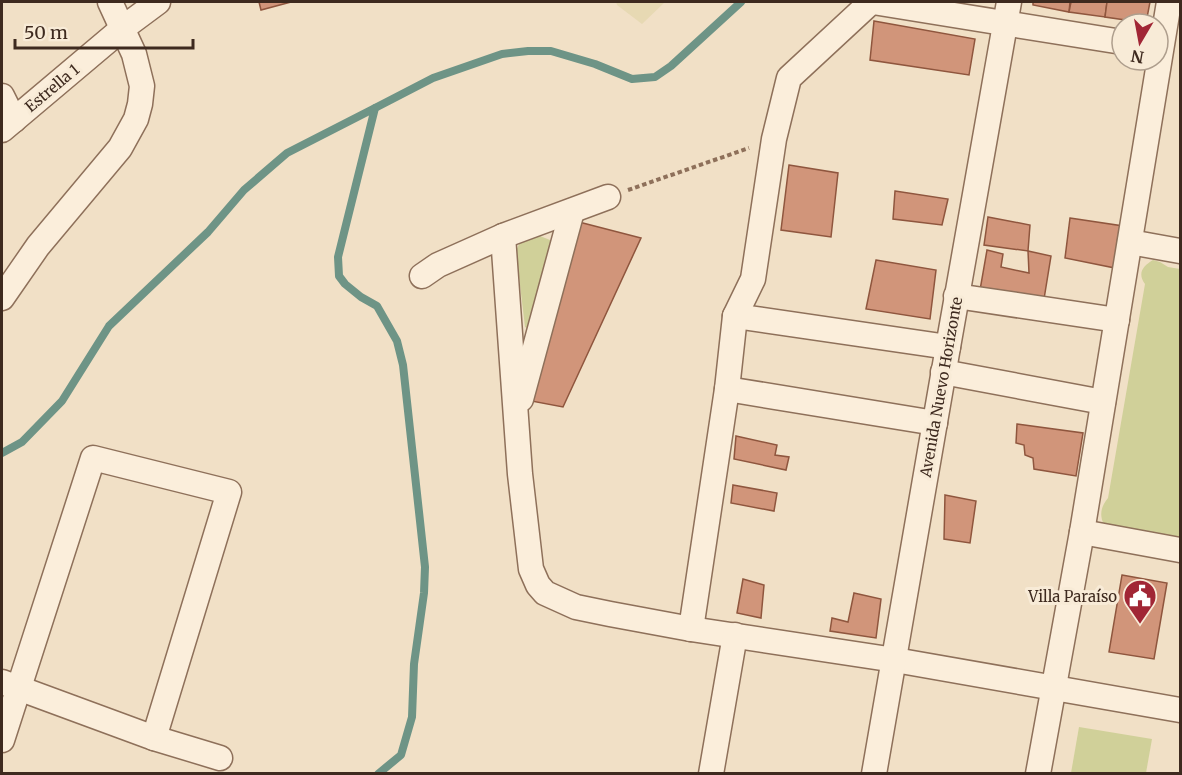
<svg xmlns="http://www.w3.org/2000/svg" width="1182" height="775" font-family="Merriweather,serif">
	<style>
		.farmland { fill: #e7d9b3 }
		.green { fill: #d0d099 }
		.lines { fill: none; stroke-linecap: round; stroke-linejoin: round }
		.stream { stroke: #6e9486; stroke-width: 8 }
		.building { fill: #d1957a; stroke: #8f563e; stroke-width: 1.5 }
		.minor-casing { stroke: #8e705a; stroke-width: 27 }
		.path { stroke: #8e705a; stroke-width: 4; stroke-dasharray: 4.5 3; stroke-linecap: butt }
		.minor { stroke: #fbeedb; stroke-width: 24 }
		.labels { text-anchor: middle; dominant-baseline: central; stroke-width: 6; stroke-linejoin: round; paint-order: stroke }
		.street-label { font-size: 15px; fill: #3e2a1f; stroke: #f8ebd7 }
		.poi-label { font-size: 15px; fill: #3e2a1f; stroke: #f8ebd7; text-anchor: end }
	</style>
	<rect width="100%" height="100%" fill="#f1e0c6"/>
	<path class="farmland" d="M 616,2 L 665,2 L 642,24 L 617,5 Z"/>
	<g class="green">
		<path d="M 540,236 L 550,240 L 551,244 L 527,328 L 525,327 L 516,251 L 520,242 Z"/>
		<path d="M 1153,260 L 1160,262 L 1168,267 L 1180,269 L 1180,541 L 1104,525 C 1099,514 1101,507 1108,498 L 1145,284 C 1137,273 1143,266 1153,260 Z"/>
		<path d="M 1079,727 L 1152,739 L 1146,773 L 1071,773 Z"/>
	</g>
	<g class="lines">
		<g class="stream">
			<path d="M 2,453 L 22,442 L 62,401 L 109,326 L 208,232 L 244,190 L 287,153 L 375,108"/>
			<path d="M 378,774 L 401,755 L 412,717 L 414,664 L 424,593 L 425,567 L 403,365 L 397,341 L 377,306 L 361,297 L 345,284 L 339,276 L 338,257 L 375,108 L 433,78 L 502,54 L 528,51 L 551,51 L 595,64 L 632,79 L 655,77 L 671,66 L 741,2"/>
		</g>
	</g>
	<g class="building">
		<path d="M 259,2 L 291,2 L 261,10 Z"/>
		<path d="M 1033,2 L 1070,2 L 1069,12 L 1033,5 Z"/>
		<path d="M 1071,2 L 1107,2 L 1105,17 L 1069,12 Z"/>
		<path d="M 1107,2 L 1150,2 L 1146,23 L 1105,17 Z"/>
		<path d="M 874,21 L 975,39 L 969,75 L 870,60 Z"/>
		<path d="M 789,165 L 838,173 L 831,237 L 781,230 Z"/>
		<path d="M 895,191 L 948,199 L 942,225 L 893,219 Z"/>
		<path d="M 988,217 L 1030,225 L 1028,251 L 984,245 Z"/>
		<path d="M 1070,218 L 1123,226 L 1115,268 L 1065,258 Z"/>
		<path d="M 579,222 L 641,238 L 563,407 L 526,400 Z"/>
		<path d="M 987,250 L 1003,254 L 1001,267 L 1029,273 L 1028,251 L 1051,256 L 1044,299 L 980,290 Z"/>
		<path d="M 876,260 L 936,270 L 930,319 L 866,309 Z"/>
		<path d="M 1017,424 L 1083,433 L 1076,476 L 1034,469 L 1033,458 L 1025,455 L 1024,445 L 1016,443 Z"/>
		<path d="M 736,436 L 777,445 L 775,455 L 789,457 L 786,470 L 734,459 Z"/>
		<path d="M 733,485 L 777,493 L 774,511 L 731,503 Z"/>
		<path d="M 945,495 L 976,501 L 970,543 L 944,539 Z"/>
		<path d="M 1122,575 L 1167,583 L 1154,659 L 1109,652 Z"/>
		<path d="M 743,579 L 764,585 L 761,618 L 737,613 Z"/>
		<path d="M 854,593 L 881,599 L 876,638 L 830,631 L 832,618 L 848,622 Z"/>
	</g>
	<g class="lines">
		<g class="minor-casing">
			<g id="minor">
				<path d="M 873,2 L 1122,42"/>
				<path d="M 2,96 L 14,120"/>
				<path d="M 2,130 L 123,28 L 158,2"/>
				<path d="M 503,236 L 520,474 L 531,569 L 538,585 L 545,593 L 576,607 L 610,614 L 691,629 L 895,660 L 1180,710"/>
				<path d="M 1130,242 L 1180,251"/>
				<path d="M 422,276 L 438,265 L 503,236 L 608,197"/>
				<path d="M 956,296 L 1117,320"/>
				<path d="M 2,298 L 38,246 L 120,148 L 136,119 L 140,104 L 142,86 L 134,54 L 110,2"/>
				<path d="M 735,316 L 948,347"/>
				<path d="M 943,372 L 1103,402"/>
				<path d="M 727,389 L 935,423"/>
				<path d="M 521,399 L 572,211"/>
				<path d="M 1082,532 L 1180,550"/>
				<path d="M 691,629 L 727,389 L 735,316 L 753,279 L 774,139 L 789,78 L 871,2"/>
				<path d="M 2,682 L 154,738 L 220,758"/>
				<path d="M 2,740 L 93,458 L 229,492 L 154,738"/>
				<path d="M 711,774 L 735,635"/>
				<path d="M 874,774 L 948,347 L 1009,2"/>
				<path d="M 1038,774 L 1082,532 L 1169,2"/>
			</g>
		</g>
		<path class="path" d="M 628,190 L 749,148"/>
		<use href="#minor" class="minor"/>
	</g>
	<defs>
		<g id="civic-pin" transform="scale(1.725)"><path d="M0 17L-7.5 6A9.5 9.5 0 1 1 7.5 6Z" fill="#a12635" stroke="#f8ebd7"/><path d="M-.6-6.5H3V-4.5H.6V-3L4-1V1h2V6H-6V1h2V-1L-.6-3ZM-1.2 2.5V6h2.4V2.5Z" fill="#fff"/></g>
	</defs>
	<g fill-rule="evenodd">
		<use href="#civic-pin" x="1140" y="596"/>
	</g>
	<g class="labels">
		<g class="street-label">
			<text transform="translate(52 88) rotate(-40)">Estrella 1</text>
			<text transform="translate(941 387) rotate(-80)">Avenida Nuevo Horizonte</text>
		</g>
		<g class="poi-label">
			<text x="1117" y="596">Villa Paraíso</text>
		</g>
	</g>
	<rect width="1182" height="775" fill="none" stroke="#3e2a1f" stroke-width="6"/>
	<g transform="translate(1140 42) rotate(190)"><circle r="28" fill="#f8ebd7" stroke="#ae9e8d" stroke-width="1.5"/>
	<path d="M0-4.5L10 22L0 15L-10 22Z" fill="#a12635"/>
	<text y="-9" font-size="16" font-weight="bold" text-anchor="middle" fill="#3e2a1f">N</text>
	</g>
	<path d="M15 39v9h178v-9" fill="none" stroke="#3e2a1f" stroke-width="3"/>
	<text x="24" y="39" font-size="18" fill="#3e2a1f" stroke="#f8ebd7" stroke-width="4.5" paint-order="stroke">50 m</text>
</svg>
